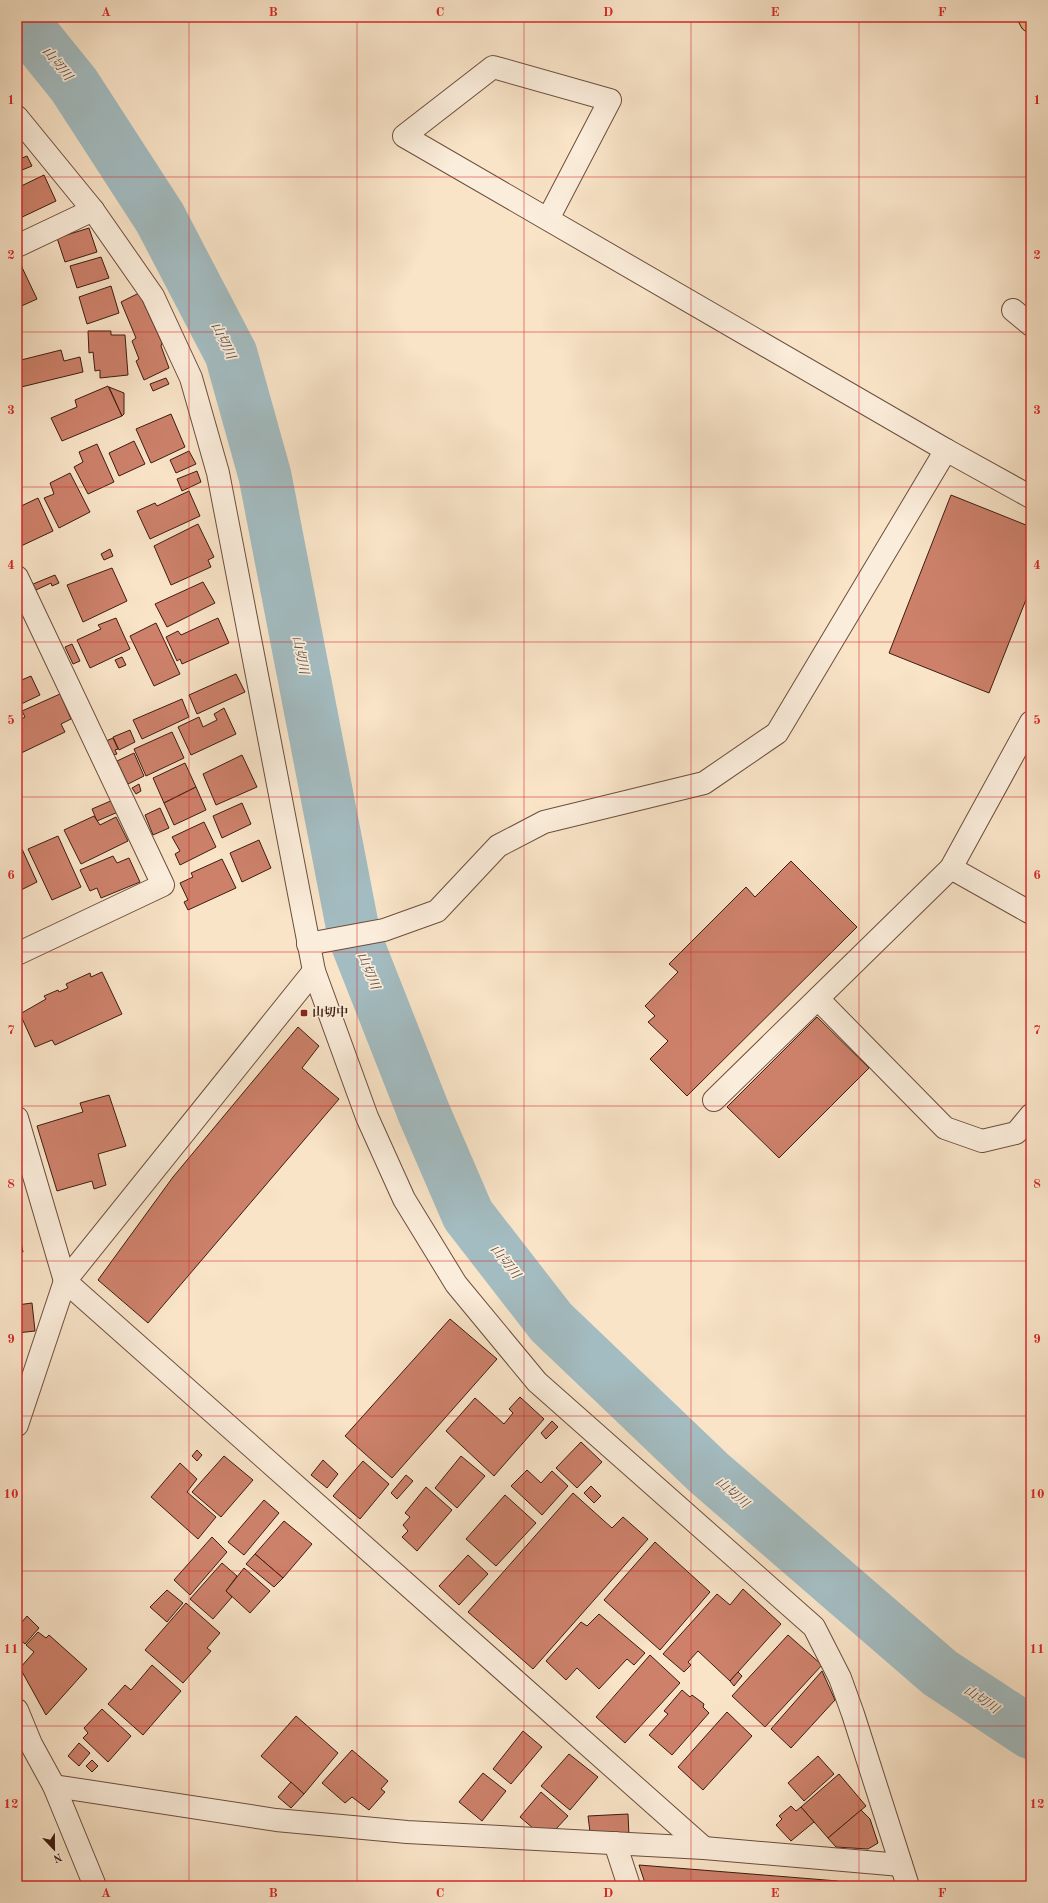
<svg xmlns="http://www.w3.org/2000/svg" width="1048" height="1903" font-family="'Old Standard TT','Noto Serif JP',serif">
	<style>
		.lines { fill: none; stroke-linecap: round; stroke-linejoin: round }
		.river { stroke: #a3bcc1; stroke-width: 53 }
		.building { fill: #cd816b; stroke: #3e1c0f }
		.minor-casing { stroke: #6d4e3d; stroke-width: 24 }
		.highway-casing { stroke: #3e1c0f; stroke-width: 24 }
		.minor { stroke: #fbeddb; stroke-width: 22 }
		.highway { stroke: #ecc284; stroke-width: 22 }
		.grid { fill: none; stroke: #d62828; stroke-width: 1; stroke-opacity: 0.55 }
		.poi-dot { fill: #8f2418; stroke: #fbeddb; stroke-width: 1.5 }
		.labels { text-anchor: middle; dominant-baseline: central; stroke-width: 3.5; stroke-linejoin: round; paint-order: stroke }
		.poi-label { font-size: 12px; font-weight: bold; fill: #3e1c0f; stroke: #fbeddb; text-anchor: start }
		.water-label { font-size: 13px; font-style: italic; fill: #5c4c44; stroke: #fbeddb }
		.neatline { fill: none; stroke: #d62828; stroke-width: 1.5 }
		.grid-label { font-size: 13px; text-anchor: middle; font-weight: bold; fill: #d62828 }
	</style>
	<rect width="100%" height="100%" fill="#f9e4c8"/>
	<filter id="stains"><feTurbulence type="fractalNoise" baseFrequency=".005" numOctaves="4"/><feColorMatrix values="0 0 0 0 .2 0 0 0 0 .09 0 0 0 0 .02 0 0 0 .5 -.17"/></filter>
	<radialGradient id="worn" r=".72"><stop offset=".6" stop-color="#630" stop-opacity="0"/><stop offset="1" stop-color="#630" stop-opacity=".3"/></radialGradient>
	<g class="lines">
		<path class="river" d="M 19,17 L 74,85 L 160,218 L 231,354 L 265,476 L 354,935 L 424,1113 L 468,1215 L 551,1322 L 709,1473 L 940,1673 L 1031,1733"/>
	</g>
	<g class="building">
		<path d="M 27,156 L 32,166 L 17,172 L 17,160 Z"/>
		<path d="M 44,175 L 56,201 L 18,219 L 17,188 Z"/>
		<path d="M 89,228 L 97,252 L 65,262 L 57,238 Z"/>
		<path d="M 101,257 L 109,278 L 77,288 L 70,266 Z"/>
		<path d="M 19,261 L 37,299 L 17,308 L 17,262 Z"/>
		<path d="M 111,286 L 119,313 L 87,324 L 79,297 Z"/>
		<path d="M 139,293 L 162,343 L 161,346 L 169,368 L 144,380 L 136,361 L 139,359 L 132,341 L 136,338 L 121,302 Z"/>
		<path d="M 88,331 L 111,331 L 111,335 L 125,335 L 128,375 L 100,378 L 100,370 L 95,371 L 93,352 L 89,353 Z"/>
		<path d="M 61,350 L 64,361 L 80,357 L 83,372 L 17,388 L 17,361 Z"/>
		<path d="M 166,378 L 169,384 L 153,391 L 150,384 Z"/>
		<path d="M 108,386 L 122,416 L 62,441 L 51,418 L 77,407 L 75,400 Z"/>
		<path d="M 109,387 L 124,393 L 124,414 L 122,416 Z"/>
		<path d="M 171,414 L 185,447 L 151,463 L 136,429 Z"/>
		<path d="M 134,441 L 145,464 L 119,476 L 109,453 Z"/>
		<path d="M 97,444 L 114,482 L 88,494 L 74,467 L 83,462 L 79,452 Z"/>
		<path d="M 189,451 L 196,464 L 176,473 L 170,460 Z"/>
		<path d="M 197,471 L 201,482 L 182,491 L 177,479 Z"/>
		<path d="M 70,473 L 90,512 L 59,528 L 44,498 L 54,494 L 50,483 Z"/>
		<path d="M 189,491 L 200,516 L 150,539 L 137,511 L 155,503 L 157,506 Z"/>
		<path d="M 951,495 L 1031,527 L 1031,587 L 989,693 L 889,653 Z"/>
		<path d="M 38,498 L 53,531 L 21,546 L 17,537 L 17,508 Z"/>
		<path d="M 198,524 L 214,557 L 208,560 L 211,567 L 171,585 L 154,546 Z"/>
		<path d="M 110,549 L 113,556 L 104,560 L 101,554 Z"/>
		<path d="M 112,568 L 127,601 L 83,622 L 67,585 Z"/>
		<path d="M 55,575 L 59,583 L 52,586 L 51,583 L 36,590 L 33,584 Z"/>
		<path d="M 203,582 L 215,603 L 167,627 L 155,604 Z"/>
		<path d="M 1031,607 L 1031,621 L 1026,619 Z"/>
		<path d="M 116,618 L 130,649 L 90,668 L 77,640 L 101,629 L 98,625 Z"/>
		<path d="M 218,618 L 229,643 L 182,664 L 180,659 L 177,661 L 166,637 L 178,631 L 181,635 Z"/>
		<path d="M 156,623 L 180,674 L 154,686 L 130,636 Z"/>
		<path d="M 72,644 L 80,661 L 73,664 L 65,647 Z"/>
		<path d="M 122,657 L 126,665 L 119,668 L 115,660 Z"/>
		<path d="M 236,674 L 245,692 L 197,714 L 189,695 Z"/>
		<path d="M 31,676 L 40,695 L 17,706 L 17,682 Z"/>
		<path d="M 60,694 L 71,719 L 61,724 L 65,732 L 17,755 L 17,721 L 25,717 L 22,711 Z"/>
		<path d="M 182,699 L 189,717 L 142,739 L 133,720 Z"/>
		<path d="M 224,708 L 236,734 L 191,755 L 178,727 L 199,717 L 203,727 L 217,720 L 214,714 Z"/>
		<path d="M 130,730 L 135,742 L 119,750 L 113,737 Z"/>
		<path d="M 172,732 L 184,758 L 146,776 L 134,749 Z"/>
		<path d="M 113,738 L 118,749 L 115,750 L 117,754 L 113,755 L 106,741 Z"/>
		<path d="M 134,753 L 144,776 L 128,784 L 117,761 Z"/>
		<path d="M 242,755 L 257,787 L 216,805 L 203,774 Z"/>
		<path d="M 185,763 L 196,787 L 164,803 L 153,778 Z"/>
		<path d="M 139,784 L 141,791 L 136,794 L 132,788 Z"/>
		<path d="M 196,787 L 206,810 L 174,825 L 164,803 Z"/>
		<path d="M 113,800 L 118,812 L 97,821 L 92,809 Z"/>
		<path d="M 242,803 L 251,824 L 222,838 L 213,816 Z"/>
		<path d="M 160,808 L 169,828 L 153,835 L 145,815 Z"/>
		<path d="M 94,816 L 100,825 L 116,817 L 128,841 L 81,864 L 64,830 Z"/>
		<path d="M 204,822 L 216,847 L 180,865 L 175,854 L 180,851 L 172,837 Z"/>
		<path d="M 58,836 L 81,887 L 52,900 L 28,849 Z"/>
		<path d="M 259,840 L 271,868 L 242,882 L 230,853 Z"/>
		<path d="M 22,849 L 37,882 L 17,892 L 17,851 Z"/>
		<path d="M 113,856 L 117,863 L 129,858 L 140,882 L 101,898 L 97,888 L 90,891 L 80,870 Z"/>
		<path d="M 222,859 L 236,888 L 188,910 L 184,902 L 188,900 L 180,883 L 193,877 L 191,873 Z"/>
		<path d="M 791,861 L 857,927 L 687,1096 L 650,1059 L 668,1041 L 648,1022 L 655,1016 L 645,1006 L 678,972 L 669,964 L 746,887 L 755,897 Z"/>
		<path d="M 102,972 L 122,1014 L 55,1045 L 52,1040 L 35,1047 L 20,1014 L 46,999 L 44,996 L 58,990 L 59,992 L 68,988 L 66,984 L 90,973 L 91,977 Z"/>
		<path d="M 817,1017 L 869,1068 L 779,1158 L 727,1107 Z"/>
		<path d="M 298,1027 L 319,1046 L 302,1068 L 339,1099 L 148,1323 L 98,1280 L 173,1177 Z"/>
		<path d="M 109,1095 L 126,1146 L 98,1154 L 106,1185 L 94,1189 L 92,1181 L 57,1191 L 37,1126 L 83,1112 L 80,1103 Z"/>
		<path d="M 20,1238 L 23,1252 L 17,1253 L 17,1239 Z"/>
		<path d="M 32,1303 L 35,1331 L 17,1333 L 17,1305 Z"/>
		<path d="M 450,1319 L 497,1359 L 392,1478 L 345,1436 Z"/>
		<path d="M 520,1397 L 544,1419 L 494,1476 L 446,1431 L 475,1398 L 504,1424 L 513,1413 L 509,1409 Z"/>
		<path d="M 552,1421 L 558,1427 L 546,1439 L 541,1433 Z"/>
		<path d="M 581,1442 L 602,1462 L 577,1488 L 556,1468 Z"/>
		<path d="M 197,1450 L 202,1455 L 197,1461 L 192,1456 Z"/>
		<path d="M 224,1456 L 253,1480 L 221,1517 L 192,1492 Z"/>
		<path d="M 461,1456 L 485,1476 L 457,1508 L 435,1488 Z"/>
		<path d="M 323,1460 L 338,1474 L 327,1488 L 311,1475 Z"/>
		<path d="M 363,1461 L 389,1484 L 360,1519 L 333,1496 Z"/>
		<path d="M 180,1463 L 197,1479 L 187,1492 L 216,1517 L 198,1539 L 151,1497 Z"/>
		<path d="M 527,1470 L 541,1483 L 552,1471 L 568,1486 L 542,1515 L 511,1486 Z"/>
		<path d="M 406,1475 L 413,1481 L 397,1499 L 391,1493 Z"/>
		<path d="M 591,1486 L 601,1496 L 594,1503 L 584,1493 Z"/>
		<path d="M 426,1487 L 452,1510 L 417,1551 L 402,1537 L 408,1531 L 403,1525 L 410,1517 L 405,1513 Z"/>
		<path d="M 573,1493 L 612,1528 L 623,1517 L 648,1539 L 533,1669 L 468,1612 Z"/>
		<path d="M 505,1495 L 536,1523 L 496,1566 L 466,1539 Z"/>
		<path d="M 264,1500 L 279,1513 L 244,1555 L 228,1542 Z"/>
		<path d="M 284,1521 L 312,1544 L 283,1578 L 255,1554 Z"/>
		<path d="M 212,1537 L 227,1552 L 190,1595 L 174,1580 Z"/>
		<path d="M 655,1542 L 710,1592 L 660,1650 L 604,1600 Z"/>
		<path d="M 255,1554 L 283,1578 L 274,1587 L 246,1564 Z"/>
		<path d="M 468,1555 L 488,1574 L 459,1605 L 439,1586 Z"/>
		<path d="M 222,1563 L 237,1576 L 226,1591 L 232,1597 L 213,1619 L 190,1599 Z"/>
		<path d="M 244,1568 L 270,1591 L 250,1613 L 226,1591 Z"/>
		<path d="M 743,1589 L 781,1624 L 730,1681 L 698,1651 L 688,1662 L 691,1665 L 684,1672 L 663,1654 L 717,1594 L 730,1605 Z"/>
		<path d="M 167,1590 L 183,1603 L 167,1622 L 150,1607 Z"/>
		<path d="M 186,1603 L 220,1633 L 207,1648 L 211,1651 L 183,1683 L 145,1650 Z"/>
		<path d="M 599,1614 L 645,1653 L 634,1665 L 627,1659 L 599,1689 L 577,1668 L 566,1680 L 546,1661 L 581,1622 L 587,1626 Z"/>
		<path d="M 27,1616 L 39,1628 L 25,1644 L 17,1637 L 17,1628 Z"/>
		<path d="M 38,1632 L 46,1638 L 49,1635 L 87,1669 L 46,1715 L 20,1668 L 34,1652 L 26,1645 Z"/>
		<path d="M 788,1635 L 822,1665 L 765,1727 L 732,1696 Z"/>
		<path d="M 650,1655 L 680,1683 L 625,1743 L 596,1717 Z"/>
		<path d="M 152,1665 L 181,1691 L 143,1735 L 108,1704 L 125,1685 L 131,1690 Z"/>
		<path d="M 822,1671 L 835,1700 L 791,1748 L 771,1729 Z"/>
		<path d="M 738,1672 L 742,1676 L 734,1686 L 730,1681 Z"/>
		<path d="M 682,1690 L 690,1697 L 692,1695 L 704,1704 L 703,1707 L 709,1713 L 672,1755 L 649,1735 L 668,1714 L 664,1711 Z"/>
		<path d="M 102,1709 L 131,1736 L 108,1762 L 83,1738 L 88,1733 L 84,1728 Z"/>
		<path d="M 727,1712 L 752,1736 L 703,1790 L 678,1767 Z"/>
		<path d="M 296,1716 L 338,1753 L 304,1794 L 261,1756 Z"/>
		<path d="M 523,1731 L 542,1747 L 511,1784 L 493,1769 Z"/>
		<path d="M 79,1743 L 90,1753 L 79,1766 L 68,1756 Z"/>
		<path d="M 352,1750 L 388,1781 L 381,1789 L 385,1792 L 369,1810 L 352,1797 L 345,1803 L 322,1783 Z"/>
		<path d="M 569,1754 L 598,1777 L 570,1810 L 541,1786 Z"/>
		<path d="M 818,1756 L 834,1774 L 804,1801 L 788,1783 Z"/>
		<path d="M 92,1760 L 98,1766 L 92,1772 L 86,1766 Z"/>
		<path d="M 483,1773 L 506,1791 L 482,1821 L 459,1802 Z"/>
		<path d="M 839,1774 L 866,1806 L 828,1838 L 801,1807 Z"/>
		<path d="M 291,1782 L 304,1794 L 291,1808 L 278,1797 Z"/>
		<path d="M 541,1792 L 568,1816 L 555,1830 L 534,1829 L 520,1817 Z"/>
		<path d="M 791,1806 L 796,1811 L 801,1807 L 814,1822 L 791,1841 L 776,1825 L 782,1819 L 779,1816 Z"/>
		<path d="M 861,1810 L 870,1819 L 878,1843 L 868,1849 L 836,1847 L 828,1838 Z"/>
		<path d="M 628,1814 L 629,1836 L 590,1832 L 588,1816 Z"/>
		<path d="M 639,1865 L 838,1881 L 839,1886 L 646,1886 Z"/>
	</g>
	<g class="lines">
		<g class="minor-casing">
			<g id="minor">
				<path d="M 17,117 L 93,210 L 153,296 L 191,378 L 218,473 L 314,971 L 367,1117 L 404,1199 L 456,1284 L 537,1382 L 814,1627 L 840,1678 L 853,1714 L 908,1886"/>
				<path d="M 548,219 L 610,100 L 493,67 L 404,136 L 946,450"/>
				<path d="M 17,246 L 93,210"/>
				<path d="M 1013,310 L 1031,325"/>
				<path d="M 17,577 L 163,885 L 17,954"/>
				<path d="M 951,868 L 1031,913"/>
				<path d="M 308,944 L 384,930 L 437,911 L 498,846 L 544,822 L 704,783 L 777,733 L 946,450 L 1031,497"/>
				<path d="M 818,999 L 945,1128 L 982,1141 L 1016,1133 L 1031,1115"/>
				<path d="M 714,1100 L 951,868 L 1031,722"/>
				<path d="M 17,1118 L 65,1281 L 704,1848"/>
				<path d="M 17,1425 L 65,1281 L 314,971"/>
				<path d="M 17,1710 L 31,1744 L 54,1786 L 95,1886"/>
				<path d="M 54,1786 L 276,1820 L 407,1832 L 704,1848 L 901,1865"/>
				<path d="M 615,1843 L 629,1886"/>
			</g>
		</g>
		<g class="highway-casing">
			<path id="highway" d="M 1029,17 L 1031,21"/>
		</g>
		<use href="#minor" class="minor"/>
		<use href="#highway" class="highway"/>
	</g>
	<path class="grid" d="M 189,17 L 189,1886M 357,17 L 357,1886M 524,17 L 524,1886M 691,17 L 691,1886M 859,17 L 859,1886M 17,177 L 1031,177M 17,332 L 1031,332M 17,487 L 1031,487M 17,642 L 1031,642M 17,797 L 1031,797M 17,952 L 1031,952M 17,1106 L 1031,1106M 17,1261 L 1031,1261M 17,1416 L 1031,1416M 17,1571 L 1031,1571M 17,1726 L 1031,1726"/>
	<rect class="poi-dot" x="300" y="1009" width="8" height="8" rx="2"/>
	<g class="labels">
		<g class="poi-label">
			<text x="312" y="1013">山切中</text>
		</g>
		<g class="water-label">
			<text transform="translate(57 64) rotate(51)">山切川</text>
			<text transform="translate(223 341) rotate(65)">山切川</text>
			<text transform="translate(300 655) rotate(79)">山切川</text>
			<text transform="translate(368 971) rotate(68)">山切川</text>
			<text transform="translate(505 1262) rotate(52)">山切川</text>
			<text transform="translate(732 1493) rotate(41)">山切川</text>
			<text transform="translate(981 1700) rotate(34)">山切川</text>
		</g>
	</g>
	<rect width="1048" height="1903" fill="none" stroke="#f9e4c8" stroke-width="44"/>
	<g transform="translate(54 1849) rotate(158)" stroke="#fbeddb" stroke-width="3" paint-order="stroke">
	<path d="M0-3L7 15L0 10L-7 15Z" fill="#3e1c0f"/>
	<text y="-6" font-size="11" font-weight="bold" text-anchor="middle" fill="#3e1c0f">N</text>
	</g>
	<rect x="22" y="22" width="1004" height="1859" class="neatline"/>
	<g class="grid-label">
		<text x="106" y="16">A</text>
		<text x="273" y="16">B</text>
		<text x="440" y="16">C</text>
		<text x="608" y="16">D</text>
		<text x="775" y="16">E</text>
		<text x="942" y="16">F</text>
		<text x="11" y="104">1</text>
		<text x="1037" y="104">1</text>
		<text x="11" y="259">2</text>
		<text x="1037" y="259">2</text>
		<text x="11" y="414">3</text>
		<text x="1037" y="414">3</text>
		<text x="11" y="569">4</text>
		<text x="1037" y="569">4</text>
		<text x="11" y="724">5</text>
		<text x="1037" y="724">5</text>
		<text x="11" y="879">6</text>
		<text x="1037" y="879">6</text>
		<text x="11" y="1034">7</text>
		<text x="1037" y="1034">7</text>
		<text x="11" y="1188">8</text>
		<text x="1037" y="1188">8</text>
		<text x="11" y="1343">9</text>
		<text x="1037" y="1343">9</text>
		<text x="11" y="1498">10</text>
		<text x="1037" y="1498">10</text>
		<text x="11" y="1653">11</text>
		<text x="1037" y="1653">11</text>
		<text x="11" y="1808">12</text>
		<text x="1037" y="1808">12</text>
		<text x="106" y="1897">A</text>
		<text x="273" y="1897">B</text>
		<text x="440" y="1897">C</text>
		<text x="608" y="1897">D</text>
		<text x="775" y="1897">E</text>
		<text x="942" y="1897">F</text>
	</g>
	<rect width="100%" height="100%" filter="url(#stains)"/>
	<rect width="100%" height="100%" fill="url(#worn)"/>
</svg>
